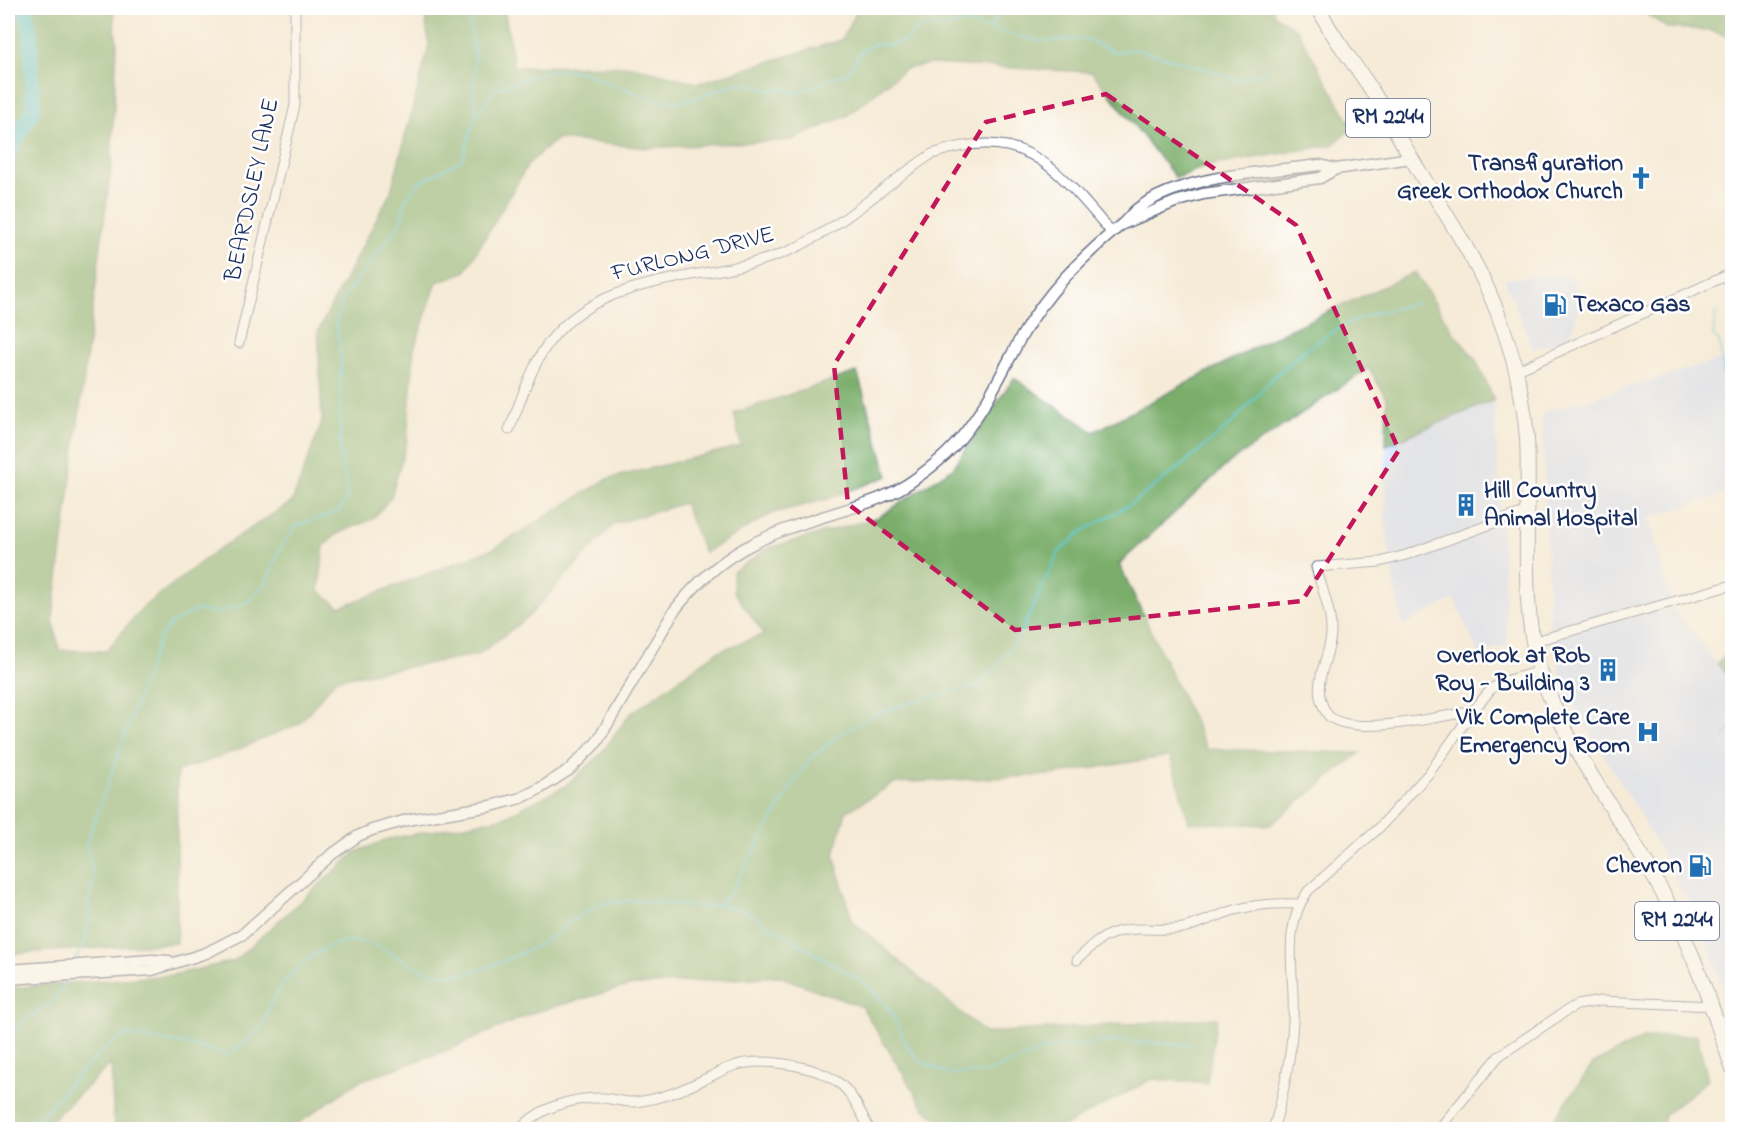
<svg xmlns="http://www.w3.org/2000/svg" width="1740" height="1137" font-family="'Indie Flower',sans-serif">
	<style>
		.built { fill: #cddbfa }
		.forest { fill: #7aae6a; stroke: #4a6e64; stroke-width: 1.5 }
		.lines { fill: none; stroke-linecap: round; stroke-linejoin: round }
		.stream { stroke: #59c6cd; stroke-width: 2 }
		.river { stroke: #59c6cd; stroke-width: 15 }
		.minor-casing { stroke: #687188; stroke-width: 11 }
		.tertiary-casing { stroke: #687188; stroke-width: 13 }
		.primary-casing { stroke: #687188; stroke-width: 16 }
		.minor { stroke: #fff; stroke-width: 9 }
		.tertiary { stroke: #fff; stroke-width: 10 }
		.primary { stroke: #fff; stroke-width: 14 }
		.marked { fill: none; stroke: #c2185b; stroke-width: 4.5; stroke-dasharray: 12 8; stroke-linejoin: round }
		.labels { text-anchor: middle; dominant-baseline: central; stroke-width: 5; stroke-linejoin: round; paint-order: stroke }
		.shield { fill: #fff; stroke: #5f6d8e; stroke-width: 1.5 }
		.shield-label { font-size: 22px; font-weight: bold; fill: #1b2f5e }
		.poi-label { font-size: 24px; font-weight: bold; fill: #1b2f5e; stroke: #fff; text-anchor: end }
		.street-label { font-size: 24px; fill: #1b2f5e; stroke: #fff }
	</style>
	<rect width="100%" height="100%" fill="#fff"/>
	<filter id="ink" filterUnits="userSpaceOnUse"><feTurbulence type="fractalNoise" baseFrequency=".0167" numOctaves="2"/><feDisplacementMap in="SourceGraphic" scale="12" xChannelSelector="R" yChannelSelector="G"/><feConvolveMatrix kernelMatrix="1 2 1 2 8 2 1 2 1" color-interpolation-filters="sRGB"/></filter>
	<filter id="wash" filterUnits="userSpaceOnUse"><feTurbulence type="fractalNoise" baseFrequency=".008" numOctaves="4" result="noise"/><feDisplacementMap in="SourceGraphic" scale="24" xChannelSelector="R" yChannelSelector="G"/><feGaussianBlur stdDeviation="1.35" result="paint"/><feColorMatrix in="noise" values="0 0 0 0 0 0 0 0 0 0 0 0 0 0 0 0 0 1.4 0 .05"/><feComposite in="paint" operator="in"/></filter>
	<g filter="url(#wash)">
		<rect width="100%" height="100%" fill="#f6ebd7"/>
		<g class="built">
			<path d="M 1567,274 L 1576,281 L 1581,298 L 1571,338 L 1533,349 L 1504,279 Z"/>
			<path d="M 1732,356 L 1732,491 L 1649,518 L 1673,609 L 1732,682 L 1732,1003 L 1729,1003 L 1697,917 L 1636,808 L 1575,709 L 1560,674 L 1549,620 L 1542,413 Z"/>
			<path d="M 1494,400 L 1508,645 L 1479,654 L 1454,599 L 1402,626 L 1393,580 L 1385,519 L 1386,445 Z"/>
		</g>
		<g class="forest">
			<path d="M 8,8 L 113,8 L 117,44 L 111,167 L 53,618 L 59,650 L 106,651 L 142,608 L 218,549 L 292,502 L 322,422 L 318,331 L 391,191 L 429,45 L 424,8 L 506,8 L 505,13 L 514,67 L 631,66 L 698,83 L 841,40 L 859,8 L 1273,8 L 1274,15 L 1297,30 L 1353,128 L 1332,145 L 1207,166 L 1176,178 L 1092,72 L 930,64 L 905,69 L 848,115 L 792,140 L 647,148 L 557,139 L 529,163 L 465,272 L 437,282 L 414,349 L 407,441 L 391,497 L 373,519 L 337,534 L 324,546 L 319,591 L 340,607 L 495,548 L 607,479 L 741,446 L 734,413 L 857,372 L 888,476 L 828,499 L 773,513 L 704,553 L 684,503 L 614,524 L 528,617 L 478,655 L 336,679 L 299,724 L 222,756 L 177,771 L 177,943 L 8,954 Z"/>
			<path d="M 1637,8 L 1732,8 L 1732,38 L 1709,30 L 1667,28 Z"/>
			<path d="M 1415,272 L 1453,332 L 1476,360 L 1494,400 L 1386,445 L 1387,399 L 1369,368 L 1230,462 L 1119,564 L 1207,749 L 1360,753 L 1270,825 L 1189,822 L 1170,756 L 1051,775 L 894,783 L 846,812 L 834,855 L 852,921 L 985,1033 L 1217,1018 L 1207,1083 L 1152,1079 L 1064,1126 L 1024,1130 L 950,1129 L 924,1108 L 862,1007 L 779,976 L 629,986 L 532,1013 L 448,1050 L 359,1081 L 290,1129 L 114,1129 L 111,1064 L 42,1129 L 8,1129 L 8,988 L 173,975 L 234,961 L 356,852 L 388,839 L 502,818 L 565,786 L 600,755 L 629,715 L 717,652 L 764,634 L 734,592 L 733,572 L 769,548 L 879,517 L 953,468 L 1014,378 L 1094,432 L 1284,332 Z"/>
			<path d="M 1732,650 L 1732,682 L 1717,663 Z"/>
			<path d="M 1697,1035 L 1708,1080 L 1664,1115 L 1663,1129 L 1547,1129 L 1593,1064 L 1645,1037 Z"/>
		</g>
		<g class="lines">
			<g class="stream">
				<path d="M 988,28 L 997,19 L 998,8"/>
				<path d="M 477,114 L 496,89 L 550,70 L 578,71 L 658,101 L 683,102 L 739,83 L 753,85 L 769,91 L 781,88 L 794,93 L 806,90 L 832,78 L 847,74 L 862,50 L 875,44 L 890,45 L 906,40 L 922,26 L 940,28 L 966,23 L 1038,41 L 1088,39 L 1114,52 L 1136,49 L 1203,68 L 1237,80 L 1266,72"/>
				<path d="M 1716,312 L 1713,336 L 1719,341 L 1724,377"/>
				<path d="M 1730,389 L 1732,393"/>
				<path d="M 1724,738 L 1732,728"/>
				<path d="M 719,904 L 745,911 L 869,986 L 892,1013 L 907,1046 L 919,1060 L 949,1074 L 985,1073 L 1046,1049 L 1114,1041 L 1192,1045"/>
				<path d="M 74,962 L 86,940 L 89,902 L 94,876 L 86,845 L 160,636 L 172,623 L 197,610 L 216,613 L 248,602 L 266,583 L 280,549 L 296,526 L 338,512 L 348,496 L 340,453 L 341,357 L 336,322 L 343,299 L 400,223 L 406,200 L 418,183 L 462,160 L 476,115 L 474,95 L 475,56 L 467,8"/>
				<path d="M 8,1029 L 16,1027 L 55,1000 L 65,981"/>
				<path d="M 28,1130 L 72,1081 L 106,1047 L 126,1035 L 191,1045 L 227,1055 C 241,1047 252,1039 261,1026 C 267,1019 267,1009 272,1001 C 286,977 308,954 335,944 C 372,931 400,965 433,973 C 464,981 513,958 540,944 C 561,932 578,912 601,905 C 626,897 658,903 683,905 C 694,906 708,909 719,904 C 722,902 726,897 729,895 L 796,779 L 811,758 L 839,735 L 878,713 L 938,695 L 977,686 L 990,674 L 1019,636 L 1059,552 L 1081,532 L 1134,502 L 1180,467 L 1231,424 L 1275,376 L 1306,349 L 1343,325 L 1375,313 L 1417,303"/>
			</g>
			<path class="river" d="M 8,155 L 33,110 L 30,30 L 25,8"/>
		</g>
	</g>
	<g filter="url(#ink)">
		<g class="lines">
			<g class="minor-casing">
				<g id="minor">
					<path d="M 239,343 L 295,105 L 295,8"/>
					<path d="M 1516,371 L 1732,273"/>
					<path d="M 509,430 C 520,404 528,375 543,351 C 597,266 711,286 793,249 C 845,225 884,185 932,154 C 1025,123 1056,168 1111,232"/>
					<path d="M 1532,642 L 1732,585"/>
					<path d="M 1473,711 C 1441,716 1356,737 1330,717 C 1325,713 1321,702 1320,697 C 1316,676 1330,655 1331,634 C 1332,612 1322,589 1316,567 L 1380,562 L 1406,555 L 1527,511"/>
					<path d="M 1077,960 C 1089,949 1099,938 1114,933 C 1136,925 1160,932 1183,928 C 1201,924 1217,915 1235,910 C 1256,904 1277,903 1299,904"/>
					<path d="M 520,1130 C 538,1107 575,1097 604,1098 C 614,1099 625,1103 635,1102 C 662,1099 685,1089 709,1077 C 717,1074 725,1068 734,1066 C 760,1057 813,1065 836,1081 C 852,1091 861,1113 870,1130"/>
					<path d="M 1273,1130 C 1284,1093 1291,1059 1293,1021 C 1296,976 1280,930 1308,891 L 1379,828 L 1429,773 L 1473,711 L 1492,688 L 1508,680 L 1540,671"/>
					<path d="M 1438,1130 L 1499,1056 L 1566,1011 L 1577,1005 L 1601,1001 L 1712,1006"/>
				</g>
			</g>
			<g class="tertiary-casing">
				<g id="tertiary">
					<path d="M 1123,224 L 1175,202 L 1203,194 L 1320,178 L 1336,169"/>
					<path d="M 8,970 L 152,960 L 169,961"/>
					<path d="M 8,979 L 152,970 L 206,953 L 243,934 L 331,855 L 358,836 L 372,830 L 407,820 L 491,806 L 521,798 L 539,789 L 569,770 L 597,742 L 674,611 C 720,552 763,535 832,514 C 861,505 891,497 915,479 C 929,469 942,459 953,447 C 982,416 1000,376 1020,339 C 1046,293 1081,258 1121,225 C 1127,220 1131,214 1137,209 C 1150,199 1166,192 1182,187 C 1226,173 1274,171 1320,165 L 1336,169 L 1411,158"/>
				</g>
			</g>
			<g class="primary-casing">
				<path id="primary" d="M 1319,8 C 1331,36 1352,60 1369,86 C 1387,114 1402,143 1419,171 C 1448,218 1479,263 1498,314 C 1513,353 1524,397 1527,439 C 1531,511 1518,601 1540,670 C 1564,746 1617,810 1655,879 C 1689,938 1711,1003 1732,1067"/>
			</g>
			<use href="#minor" class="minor"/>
			<use href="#tertiary" class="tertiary"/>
			<use href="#primary" class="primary"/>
		</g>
	</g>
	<path d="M0 0H1740V1137H0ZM 1106,94 L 1296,225 L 1399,450 L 1302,601 L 1015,630 L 848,504 L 834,365 L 986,122 Z" fill="#f6ebd7" fill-opacity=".55" fill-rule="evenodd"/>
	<path class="marked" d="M 1106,94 L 1296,225 L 1399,450 L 1302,601 L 1015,630 L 848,504 L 834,365 L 986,122 Z"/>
	<defs>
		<g id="church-bare" transform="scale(1.8)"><path d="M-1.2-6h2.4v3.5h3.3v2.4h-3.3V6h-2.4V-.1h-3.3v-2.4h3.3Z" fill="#1f6fb2" stroke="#fff" stroke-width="2.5" paint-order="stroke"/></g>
		<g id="fuel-bare" transform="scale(1.8)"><path d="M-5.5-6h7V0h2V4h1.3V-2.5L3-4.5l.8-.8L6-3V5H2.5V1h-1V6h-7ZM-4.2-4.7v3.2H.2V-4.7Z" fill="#1f6fb2" stroke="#fff" stroke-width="2.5" paint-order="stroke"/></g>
		<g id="building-bare" transform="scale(1.8)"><path d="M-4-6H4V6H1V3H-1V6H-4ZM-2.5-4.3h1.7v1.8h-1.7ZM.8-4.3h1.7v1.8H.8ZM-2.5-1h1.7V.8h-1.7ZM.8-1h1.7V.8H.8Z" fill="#1f6fb2" stroke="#fff" stroke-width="2.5" paint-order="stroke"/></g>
		<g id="hospital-bare" transform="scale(1.8)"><path d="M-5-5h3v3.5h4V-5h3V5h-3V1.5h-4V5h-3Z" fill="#1f6fb2" stroke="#fff" stroke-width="2.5" paint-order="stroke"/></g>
	</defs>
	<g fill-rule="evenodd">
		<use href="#church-bare" x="1641" y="178"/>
		<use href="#fuel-bare" x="1555" y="305"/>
		<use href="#building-bare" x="1466" y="505"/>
		<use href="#building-bare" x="1608" y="670"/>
		<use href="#hospital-bare" x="1648" y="732"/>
		<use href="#fuel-bare" x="1700" y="866"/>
	</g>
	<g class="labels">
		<g class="shield">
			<rect x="1346" y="99" width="84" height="38" rx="4.5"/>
			<rect x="1635" y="902" width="84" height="38" rx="4.5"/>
		</g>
		<g class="shield-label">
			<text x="1388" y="118">RM 2244</text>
			<text x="1677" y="921">RM 2244</text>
		</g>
		<g class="poi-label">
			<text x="1623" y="164">Transfiguration<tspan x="1623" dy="28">Greek Orthodox Church</tspan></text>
			<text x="1573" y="305" text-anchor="start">Texaco Gas</text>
			<text x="1484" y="491" text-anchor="start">Hill Country<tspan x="1484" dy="28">Animal Hospital</tspan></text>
			<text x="1590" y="656">Overlook at Rob<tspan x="1590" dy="28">Roy - Building 3</tspan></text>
			<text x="1630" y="718">Vik Complete Care<tspan x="1630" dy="28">Emergency Room</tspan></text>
			<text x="1682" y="866">Chevron</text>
		</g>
		<g class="street-label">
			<text transform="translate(253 190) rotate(-78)">BEARDSLEY LANE</text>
			<text transform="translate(693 255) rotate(-14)">FURLONG DRIVE</text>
		</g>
	</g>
	<rect width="1740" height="1137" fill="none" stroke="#fff" stroke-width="30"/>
</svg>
